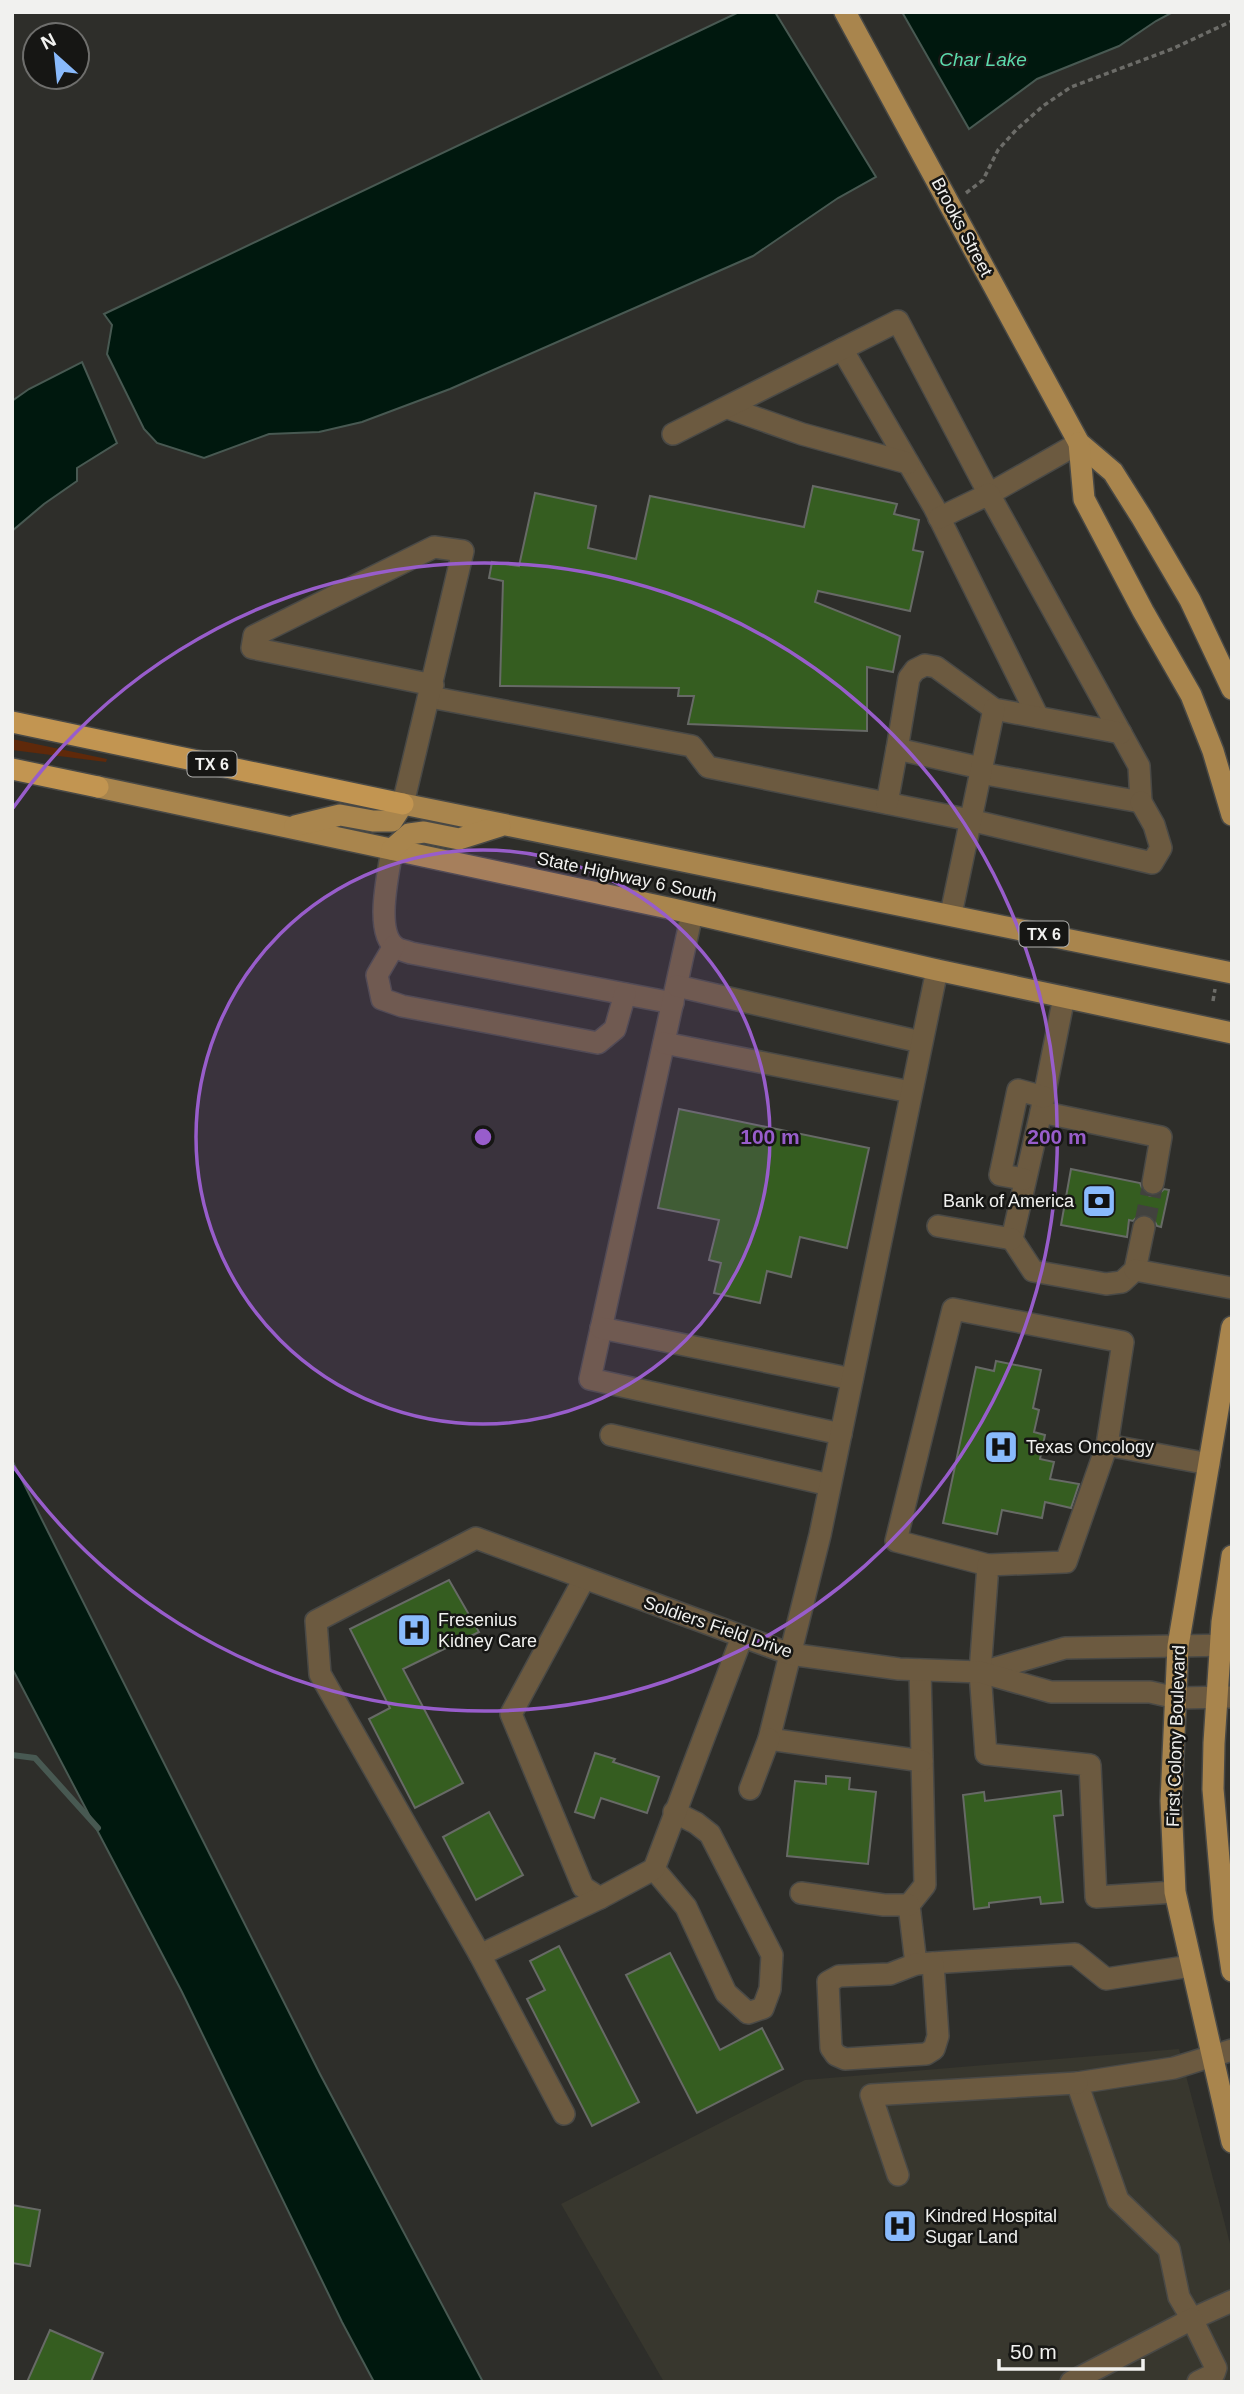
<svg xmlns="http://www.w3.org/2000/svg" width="1244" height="2394" font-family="Helvetica,sans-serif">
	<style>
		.built { fill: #38372e }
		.green { fill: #5f290a }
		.water { fill: #00180e; stroke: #485952; stroke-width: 2 }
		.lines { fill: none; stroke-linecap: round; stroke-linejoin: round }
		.stream { stroke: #485952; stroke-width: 6 }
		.building { fill: #355d20; stroke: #676a66; stroke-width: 2 }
		.minor-tunnel { stroke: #42423e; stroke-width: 21; stroke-dasharray: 21 10; stroke-linecap: butt }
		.minor-casing { stroke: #494946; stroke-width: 24 }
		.major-casing { stroke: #494946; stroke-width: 24 }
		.highway-casing { stroke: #494946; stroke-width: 24 }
		.path { stroke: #6c6c68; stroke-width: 3.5; stroke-dasharray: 5 3.5; stroke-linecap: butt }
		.minor { stroke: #6c5a40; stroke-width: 21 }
		.major { stroke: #a9854d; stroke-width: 21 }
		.highway { stroke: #c29551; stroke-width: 21 }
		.ring { fill: none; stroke: #985dcb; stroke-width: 3.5 }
		.labels { text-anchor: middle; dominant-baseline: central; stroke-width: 5; stroke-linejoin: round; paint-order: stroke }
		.shield { fill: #161614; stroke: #afafad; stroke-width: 2 }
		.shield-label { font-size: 16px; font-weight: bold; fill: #f1f1ef }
		.street-label { font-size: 18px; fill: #f1f1ef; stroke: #161614 }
		.poi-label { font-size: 18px; fill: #f1f1ef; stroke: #161614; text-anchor: start }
		.water-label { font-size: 19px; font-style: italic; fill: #5cdaac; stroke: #161614 }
		.centre { fill: #985dcb; stroke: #161614; stroke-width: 3.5 }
		.ring-label { font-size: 21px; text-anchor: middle; font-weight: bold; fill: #985dcb; stroke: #161614; stroke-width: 5; stroke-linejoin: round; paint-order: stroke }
	</style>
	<rect width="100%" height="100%" fill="#2e2e2a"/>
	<path class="built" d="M 1179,2049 L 1232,2251 L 1232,2382 L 664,2382 L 561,2204 L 805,2080 Z"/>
	<path class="green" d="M 12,739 L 107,759 L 106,762 L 12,750 Z"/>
	<g class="water">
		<path d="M 739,12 L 775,12 L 876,177 L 838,198 L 753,256 L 450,389 L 362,422 L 319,432 L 269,434 L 204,458 L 157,443 L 144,429 L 107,354 L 112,325 L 104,314 Z"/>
		<path d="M 902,12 L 1173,12 L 1156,21 L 1119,46 L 1037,79 L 969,129 Z"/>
		<path d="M 82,362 L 117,443 L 77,468 L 77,481 L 44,504 L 12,531 L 12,401 L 29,389 Z"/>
		<path d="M 12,1460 L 320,2074 L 483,2382 L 374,2382 L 342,2322 L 182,1992 L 12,1668 Z"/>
	</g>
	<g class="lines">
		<path class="stream" d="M 12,1755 L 35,1758 L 98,1828"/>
	</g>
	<g class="building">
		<path d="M 813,486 L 897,504 L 894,514 L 919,520 L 913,550 L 923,552 L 910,611 L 818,591 L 815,602 L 900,636 L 893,672 L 867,667 L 867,731 L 688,724 L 694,696 L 678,696 L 679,688 L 500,686 L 503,581 L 489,578 L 492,562 L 519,566 L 535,493 L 596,506 L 588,548 L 636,559 L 650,496 L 804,527 Z"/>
		<path d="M 679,1109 L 869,1148 L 847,1248 L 800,1237 L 791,1277 L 767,1271 L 760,1303 L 714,1293 L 721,1263 L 709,1260 L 719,1220 L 658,1208 Z"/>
		<path d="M 1071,1169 L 1140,1183 L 1144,1193 L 1150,1196 L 1158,1195 L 1164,1189 L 1169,1190 L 1161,1227 L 1157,1226 L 1153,1218 L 1146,1214 L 1139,1215 L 1133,1221 L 1129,1220 L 1127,1237 L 1061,1225 Z"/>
		<path d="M 996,1361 L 1041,1370 L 1033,1408 L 1039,1410 L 1034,1432 L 1045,1435 L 1040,1459 L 1054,1462 L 1050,1479 L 1079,1484 L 1071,1508 L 1045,1502 L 1042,1518 L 1002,1510 L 997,1534 L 943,1523 L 976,1367 L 994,1371 Z"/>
		<path d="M 449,1580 L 479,1632 L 403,1669 L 463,1783 L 415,1808 L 369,1719 L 390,1708 L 350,1629 Z"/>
		<path d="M 595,1753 L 615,1759 L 613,1762 L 659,1777 L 647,1813 L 601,1798 L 594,1818 L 575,1812 Z"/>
		<path d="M 826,1776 L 850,1778 L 849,1789 L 876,1792 L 868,1864 L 787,1856 L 795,1781 L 826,1784 Z"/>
		<path d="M 1061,1791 L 1063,1815 L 1054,1816 L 1063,1902 L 1041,1904 L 1040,1897 L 989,1903 L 989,1907 L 974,1909 L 963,1795 L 984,1792 L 985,1801 Z"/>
		<path d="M 489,1812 L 523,1875 L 476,1900 L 443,1837 Z"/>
		<path d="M 559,1946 L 639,2102 L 592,2126 L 527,1999 L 545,1990 L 530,1961 Z"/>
		<path d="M 670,1953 L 720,2050 L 762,2028 L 783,2069 L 697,2113 L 626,1975 Z"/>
		<path d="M 12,2205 L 40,2210 L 30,2266 L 12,2263 Z"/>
		<path d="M 50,2330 L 103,2353 L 91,2382 L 27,2382 Z"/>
	</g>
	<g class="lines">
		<path class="minor-tunnel" d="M 1144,1227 L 1153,1183"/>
		<g class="minor-casing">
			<g id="minor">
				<path d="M 842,349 L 934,507 L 1038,717"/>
				<path d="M 728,408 L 802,434 L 908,463"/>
				<path d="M 673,434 L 898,321 L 989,494 L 1079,443"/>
				<path d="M 939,518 L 989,494 L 1139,766 L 1141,802 L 980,773"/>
				<path d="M 430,697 L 692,746 L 708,767 L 970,820 L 1152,863 L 1161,848 L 1154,825 L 1141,802"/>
				<path d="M 897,749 L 909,678 L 915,670 L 925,665 L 936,667 L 994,709 L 1121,733"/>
				<path d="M 887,803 L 897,749 L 981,768"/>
				<path d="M 403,804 L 463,551 L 434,547 L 254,636 L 252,648 L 433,685"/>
				<path d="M 392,849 C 389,872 374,931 395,947 C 399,950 406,951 411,953 L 673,1003"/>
				<path d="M 692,914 L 590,1379 L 841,1434"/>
				<path d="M 951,914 L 994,709"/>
				<path d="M 394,946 L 377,975 L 382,999 L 402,1006 L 598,1043 L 615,1029 L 625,994"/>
				<path d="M 677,986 L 921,1042"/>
				<path d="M 1064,997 L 1041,1112 L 1012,1239 L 1033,1271 L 1106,1284 L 1122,1282 L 1135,1270 L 1144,1227"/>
				<path d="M 664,1043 L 911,1092"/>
				<path d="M 1041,1112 L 1161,1137 L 1153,1183"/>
				<path d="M 1024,1179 L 1000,1175 L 1018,1090 L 1044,1097"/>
				<path d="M 938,1226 L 1012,1239"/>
				<path d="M 1135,1270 L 1232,1288"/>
				<path d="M 601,1328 L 852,1379"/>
				<path d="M 611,1435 L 830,1485"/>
				<path d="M 988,1565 L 896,1541 L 953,1309 L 1123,1342 L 1107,1445"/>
				<path d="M 584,1579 L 511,1714 L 583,1887 L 600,1898"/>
				<path d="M 920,1670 L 925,1885 L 909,1905 L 916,1964 L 1075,1954 L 1106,1979 L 1191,1966"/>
				<path d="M 982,1672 L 1065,1648 L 1232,1645"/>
				<path d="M 922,1761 L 769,1739 L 820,1535 L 937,970"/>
				<path d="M 750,1789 L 769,1739"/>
				<path d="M 654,1869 L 686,1907 L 726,1993 L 748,2013 L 763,2008 L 770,1989 L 772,1955 L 710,1834 L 696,1823 L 674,1812"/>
				<path d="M 1175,1892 L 1096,1897 L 1090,1765 L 986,1754 L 980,1672 L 988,1565 L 1066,1562 L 1107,1445 L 1209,1464"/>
				<path d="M 801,1893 L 884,1905 L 909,1905"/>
				<path d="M 480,1955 L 600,1898 L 654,1869 L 742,1637"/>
				<path d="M 916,1964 L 890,1974 L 839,1976 L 828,1982 L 831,2048 L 836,2055 L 845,2059 L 926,2054 L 934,2049 L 938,2036 L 933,1963"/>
				<path d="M 1232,2050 L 1174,2068 L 1077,2083 L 1118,2200 L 1169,2249 L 1179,2297 L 1192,2319 L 1232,2301"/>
				<path d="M 564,2114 L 480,1955 L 320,1674 L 316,1621 L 476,1538 L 790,1654 L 899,1669 L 980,1672 L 1051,1692 L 1150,1692 L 1177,1698 L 1232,1697"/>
				<path d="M 898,2175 L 871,2095 L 1077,2083"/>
				<path d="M 1071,2382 L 1192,2319 L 1216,2368 L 1214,2374 L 1198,2382"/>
			</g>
		</g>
		<g class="major-casing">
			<g id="major">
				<path d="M 845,12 L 1079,443 L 1113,472 L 1142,518 L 1190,600 L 1232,689"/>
				<path d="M 1079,443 L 1084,499 L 1143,611 L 1191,695 L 1213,751 L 1232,815"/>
				<path d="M 98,787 L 673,909 L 937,970 L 1232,1033"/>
				<path d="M 295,826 L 340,815 L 373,821 L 392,821 L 403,804 L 1232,973"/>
				<path d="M 392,849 L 409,834 L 424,832 L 459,839 L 500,826"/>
				<path d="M 1232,1327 L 1178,1646 L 1171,1801 L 1175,1892 L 1232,2142"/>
				<path d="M 1232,1556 L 1222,1622 L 1214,1743 L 1213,1789 L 1224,1918 L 1232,1971"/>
			</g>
		</g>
		<g class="highway-casing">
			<g id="highway">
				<path d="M 12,722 L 403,804"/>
				<path d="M 12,769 L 98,787"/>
			</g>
		</g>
		<g class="path">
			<path d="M 966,193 L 983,180 L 998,150 L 1016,130 L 1043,106 L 1071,87 L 1172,49 L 1232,21"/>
			<path d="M 1213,1001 L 1215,989"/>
		</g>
		<use href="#minor" class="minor"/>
		<use href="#major" class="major"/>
		<use href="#highway" class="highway"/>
	</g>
	<circle cx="483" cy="1137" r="287" fill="#985dcb" fill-opacity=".12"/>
	<g class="ring">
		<circle cx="483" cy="1137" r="287"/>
		<path d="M13 808A574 574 0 1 1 13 1466"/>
	</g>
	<defs>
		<g id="bank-square" transform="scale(1.75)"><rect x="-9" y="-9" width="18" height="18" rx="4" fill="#89bafc" stroke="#161614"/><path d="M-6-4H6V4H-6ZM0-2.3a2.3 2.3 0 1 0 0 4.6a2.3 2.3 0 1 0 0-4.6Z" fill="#111"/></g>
		<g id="hospital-square" transform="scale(1.75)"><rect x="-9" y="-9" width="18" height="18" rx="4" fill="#89bafc" stroke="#161614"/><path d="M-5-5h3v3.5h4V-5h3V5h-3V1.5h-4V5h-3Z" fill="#111"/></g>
	</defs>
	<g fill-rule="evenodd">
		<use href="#bank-square" x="1099" y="1201"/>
		<use href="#hospital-square" x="1001" y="1447"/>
		<use href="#hospital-square" x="414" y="1630"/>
		<use href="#hospital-square" x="900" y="2226"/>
	</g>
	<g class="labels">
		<g class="shield">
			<rect x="187.5" y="751.5" width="49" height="25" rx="5"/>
			<rect x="1019.5" y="921.5" width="49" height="25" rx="5"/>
		</g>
		<g class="shield-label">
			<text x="212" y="764">TX 6</text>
			<text x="1044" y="934">TX 6</text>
		</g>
		<g class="street-label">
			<text transform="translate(962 227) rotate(62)">Brooks Street</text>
			<text transform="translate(627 877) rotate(12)">State Highway 6 South</text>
			<text transform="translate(718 1627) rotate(19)">Soldiers Field Drive</text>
			<text transform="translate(1176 1736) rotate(-88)">First Colony Boulevard</text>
		</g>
		<g class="poi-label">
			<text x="1074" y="1201" text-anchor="end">Bank of America</text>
			<text x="1026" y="1447">Texas Oncology</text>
			<text x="438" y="1620">Fresenius<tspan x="438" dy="21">Kidney Care</tspan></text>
			<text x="925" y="2216">Kindred Hospital<tspan x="925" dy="21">Sugar Land</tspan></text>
		</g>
		<g class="water-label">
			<text x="983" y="59">Char Lake</text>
		</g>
	</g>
	<circle cx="483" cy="1137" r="10" class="centre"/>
	<g class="ring-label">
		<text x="770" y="1144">100 m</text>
		<text x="1057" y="1144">200 m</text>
	</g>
	<rect width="1244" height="2394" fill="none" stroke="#f1f1ef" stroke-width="28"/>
	<g transform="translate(56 56) rotate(333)"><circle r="33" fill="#161614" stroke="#6e6e6c" stroke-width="2"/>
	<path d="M0-5L12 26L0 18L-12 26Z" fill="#89bafc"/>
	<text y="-10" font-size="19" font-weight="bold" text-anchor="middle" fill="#f1f1ef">N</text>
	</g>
	<path d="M999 2359v10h144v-10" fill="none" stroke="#f1f1ef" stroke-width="3.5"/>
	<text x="1010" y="2359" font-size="21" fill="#f1f1ef" stroke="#161614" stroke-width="5" paint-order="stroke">50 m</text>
</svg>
